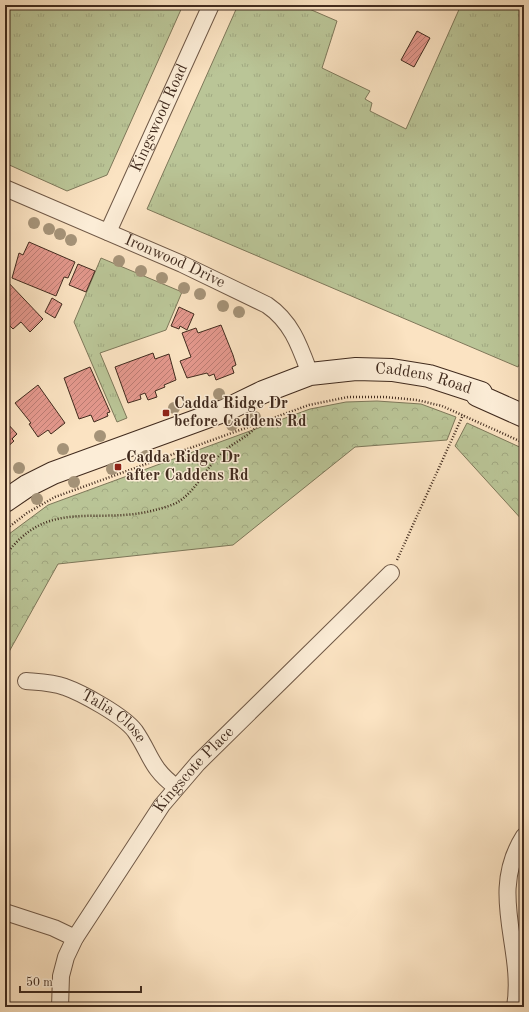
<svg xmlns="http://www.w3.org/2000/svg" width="529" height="1012" font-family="'Old Standard TT',serif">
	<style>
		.grass { fill: url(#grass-tufts); stroke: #7e785a }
		.park { fill: url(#park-crowns); stroke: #7e785a }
		.building { fill: url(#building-hatch); stroke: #412b1e }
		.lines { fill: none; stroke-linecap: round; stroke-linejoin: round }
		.street-casing { stroke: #705947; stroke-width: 18 }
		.secondary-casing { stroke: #412b1e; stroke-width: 24 }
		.path { stroke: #412b1e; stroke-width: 2.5; stroke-dasharray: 1 2; stroke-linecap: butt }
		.street { stroke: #fcedd7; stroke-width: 16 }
		.secondary { stroke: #fcedd7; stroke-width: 22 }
		.tree { fill: #a59378 }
		.poi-dot { fill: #8f2418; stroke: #fcedd7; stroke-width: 1.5 }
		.labels { text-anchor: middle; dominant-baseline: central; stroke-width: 3; stroke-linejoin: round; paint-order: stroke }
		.street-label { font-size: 16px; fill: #412b1e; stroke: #fcedd7 }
		.poi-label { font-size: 16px; font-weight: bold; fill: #412b1e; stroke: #fcedd7; text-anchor: start }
	</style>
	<defs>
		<pattern id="grass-tufts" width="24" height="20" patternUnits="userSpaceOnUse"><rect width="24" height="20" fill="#bac597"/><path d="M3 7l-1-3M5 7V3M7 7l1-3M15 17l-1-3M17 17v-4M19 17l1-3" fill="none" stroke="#a1a982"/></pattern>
		<pattern id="park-crowns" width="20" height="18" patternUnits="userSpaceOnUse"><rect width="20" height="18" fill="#bac597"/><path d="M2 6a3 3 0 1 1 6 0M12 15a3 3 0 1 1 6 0" fill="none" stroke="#a1a982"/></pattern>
		<pattern id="building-hatch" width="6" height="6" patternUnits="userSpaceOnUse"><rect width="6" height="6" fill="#e4988d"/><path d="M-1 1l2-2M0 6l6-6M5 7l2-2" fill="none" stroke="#ba7c73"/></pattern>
	</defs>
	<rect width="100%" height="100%" fill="#fbe3c2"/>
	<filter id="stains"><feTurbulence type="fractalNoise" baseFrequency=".005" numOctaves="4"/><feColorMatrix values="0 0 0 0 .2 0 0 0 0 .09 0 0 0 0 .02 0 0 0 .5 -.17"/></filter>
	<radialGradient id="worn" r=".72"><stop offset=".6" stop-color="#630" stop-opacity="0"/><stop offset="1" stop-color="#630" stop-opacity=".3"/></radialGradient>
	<g class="grass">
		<path d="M 5,5 L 183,5 L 107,175 L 67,191 L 5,163 Z"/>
		<path d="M 238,5 L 300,5 L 337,21 L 322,68 L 370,91 L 365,99 L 372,103 L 370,111 L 406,129 L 461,5 L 524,5 L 524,354 L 518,367 L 147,209 Z"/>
		<path d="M 101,258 L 182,292 L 166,330 L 100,353 L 127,418 L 117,422 L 74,322 Z"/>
	</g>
	<g class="park">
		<path d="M 377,401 L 421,404 L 456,417 L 447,440 L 355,447 L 233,545 L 58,564 L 5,659 L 5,537 L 48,505 L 310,409 L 346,402 Z"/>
		<path d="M 467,423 L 524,449 L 524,522 L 455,446 Z"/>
		<path d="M 524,878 L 524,924 L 520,904 Z"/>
	</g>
	<g class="building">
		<path d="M 417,31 L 430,38 L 414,67 L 401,60 Z"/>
		<path d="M 29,242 L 75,262 L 68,278 L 64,277 L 56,296 L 12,278 L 19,253 L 23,255 Z"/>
		<path d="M 78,264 L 95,271 L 86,292 L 69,285 Z"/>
		<path d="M 5,279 L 43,319 L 30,332 L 21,322 L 13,329 L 5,321 Z"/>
		<path d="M 52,298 L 62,304 L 55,318 L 45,312 Z"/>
		<path d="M 179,307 L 194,314 L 187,330 L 180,326 L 179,329 L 171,326 Z"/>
		<path d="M 221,325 L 233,355 L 236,365 L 232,367 L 234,373 L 216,380 L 214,374 L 209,376 L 207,373 L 187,378 L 180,361 L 191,357 L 182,333 L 196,328 L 198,333 Z"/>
		<path d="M 153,353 L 155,359 L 169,354 L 176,380 L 164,385 L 165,387 L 155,391 L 157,397 L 148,400 L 145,393 L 140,395 L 141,399 L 128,403 L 115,367 Z"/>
		<path d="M 90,367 L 110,412 L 107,413 L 108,416 L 94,422 L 91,415 L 79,419 L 64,378 Z"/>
		<path d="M 38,385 L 65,423 L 51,434 L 48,430 L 38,437 L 29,424 L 31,423 L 15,403 Z"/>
		<path d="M 7,423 L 17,434 L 12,439 L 14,441 L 5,449 L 10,454 L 5,459 L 5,425 Z"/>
	</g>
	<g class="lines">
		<g class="street-casing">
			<g id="street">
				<path id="s1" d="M 5,188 L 182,264 L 267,305 C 292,322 300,347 310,374"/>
				<path id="s2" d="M 108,232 L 211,5"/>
				<path id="s3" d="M 26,681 C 39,682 52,682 65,687 C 82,693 124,716 135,731 C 151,754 150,768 176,787"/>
				<path d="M 5,912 L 54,928 L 75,938"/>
				<path id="s4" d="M 60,1007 L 61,976 L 66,957 L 75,938 L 162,805 L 198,763 L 391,573"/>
				<path d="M 515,1007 C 525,948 487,894 524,836"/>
			</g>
		</g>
		<g class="secondary-casing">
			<g id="secondary">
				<path id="s5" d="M 5,501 L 27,486 L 53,473 L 226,410 L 263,392 L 310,374 L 356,369 L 392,370 L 429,376 L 481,393 L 477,395 L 524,416"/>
			</g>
		</g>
		<g class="path">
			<path d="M 5,530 L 27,513 L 55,497 L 309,405 L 348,397 L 385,397 L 417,400 L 442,406 L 524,443"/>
			<path d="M 5,556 C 48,496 97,526 155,510 C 162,508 171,506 178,502 C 196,491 205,469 220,455 C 232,442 249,438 259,423"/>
			<path d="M 397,560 L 463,415"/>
			<path d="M 5,680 L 11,680"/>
		</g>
		<use href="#street" class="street"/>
		<use href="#secondary" class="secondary"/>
	</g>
	<g class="tree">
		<circle cx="34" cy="223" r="6"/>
		<circle cx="49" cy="229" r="6"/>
		<circle cx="60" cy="234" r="6"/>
		<circle cx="71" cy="240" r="6"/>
		<circle cx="119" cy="261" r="6"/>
		<circle cx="141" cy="271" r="6"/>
		<circle cx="162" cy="278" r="6"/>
		<circle cx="184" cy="288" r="6"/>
		<circle cx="200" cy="294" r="6"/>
		<circle cx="223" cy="306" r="6"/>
		<circle cx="239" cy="312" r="6"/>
		<circle cx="219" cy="394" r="6"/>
		<circle cx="174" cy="408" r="6"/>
		<circle cx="255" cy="417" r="6"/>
		<circle cx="232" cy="425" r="6"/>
		<circle cx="100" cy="436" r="6"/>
		<circle cx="63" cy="449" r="6"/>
		<circle cx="146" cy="456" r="6"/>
		<circle cx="19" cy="468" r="6"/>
		<circle cx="112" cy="469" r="6"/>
		<circle cx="74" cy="482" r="6"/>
		<circle cx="37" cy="499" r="6"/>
	</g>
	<g class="poi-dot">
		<rect x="162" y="409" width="8" height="8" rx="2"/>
		<rect x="114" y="463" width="8" height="8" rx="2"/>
	</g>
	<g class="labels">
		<g class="street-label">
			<text stroke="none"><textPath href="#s2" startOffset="125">Kingswood Road</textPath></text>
			<text stroke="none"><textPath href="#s1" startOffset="185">Ironwood Drive</textPath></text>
			<text stroke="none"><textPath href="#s5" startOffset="446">Caddens Road</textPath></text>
			<text stroke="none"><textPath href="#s3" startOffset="97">Talia Close</textPath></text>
			<text stroke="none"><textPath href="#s4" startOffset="278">Kingscote Place</textPath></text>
		</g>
		<g class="poi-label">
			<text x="174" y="404">Cadda Ridge Dr<tspan x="174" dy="18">before Caddens Rd</tspan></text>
			<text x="126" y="458">Cadda Ridge Dr<tspan x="126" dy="18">after Caddens Rd</tspan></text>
		</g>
	</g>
	<rect width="529" height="1012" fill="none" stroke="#fbe3c2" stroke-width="20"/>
	<rect x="6" y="6" width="517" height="1000" fill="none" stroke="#412b1e" stroke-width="2"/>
	<rect x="10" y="10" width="509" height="992" fill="none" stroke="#412b1e"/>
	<path d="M20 986v6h121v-6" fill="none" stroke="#412b1e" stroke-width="2"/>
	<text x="26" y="986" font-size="12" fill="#412b1e" stroke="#fcedd7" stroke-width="3" paint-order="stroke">50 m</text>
	<rect width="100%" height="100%" filter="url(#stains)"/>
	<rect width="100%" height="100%" fill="url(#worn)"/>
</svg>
